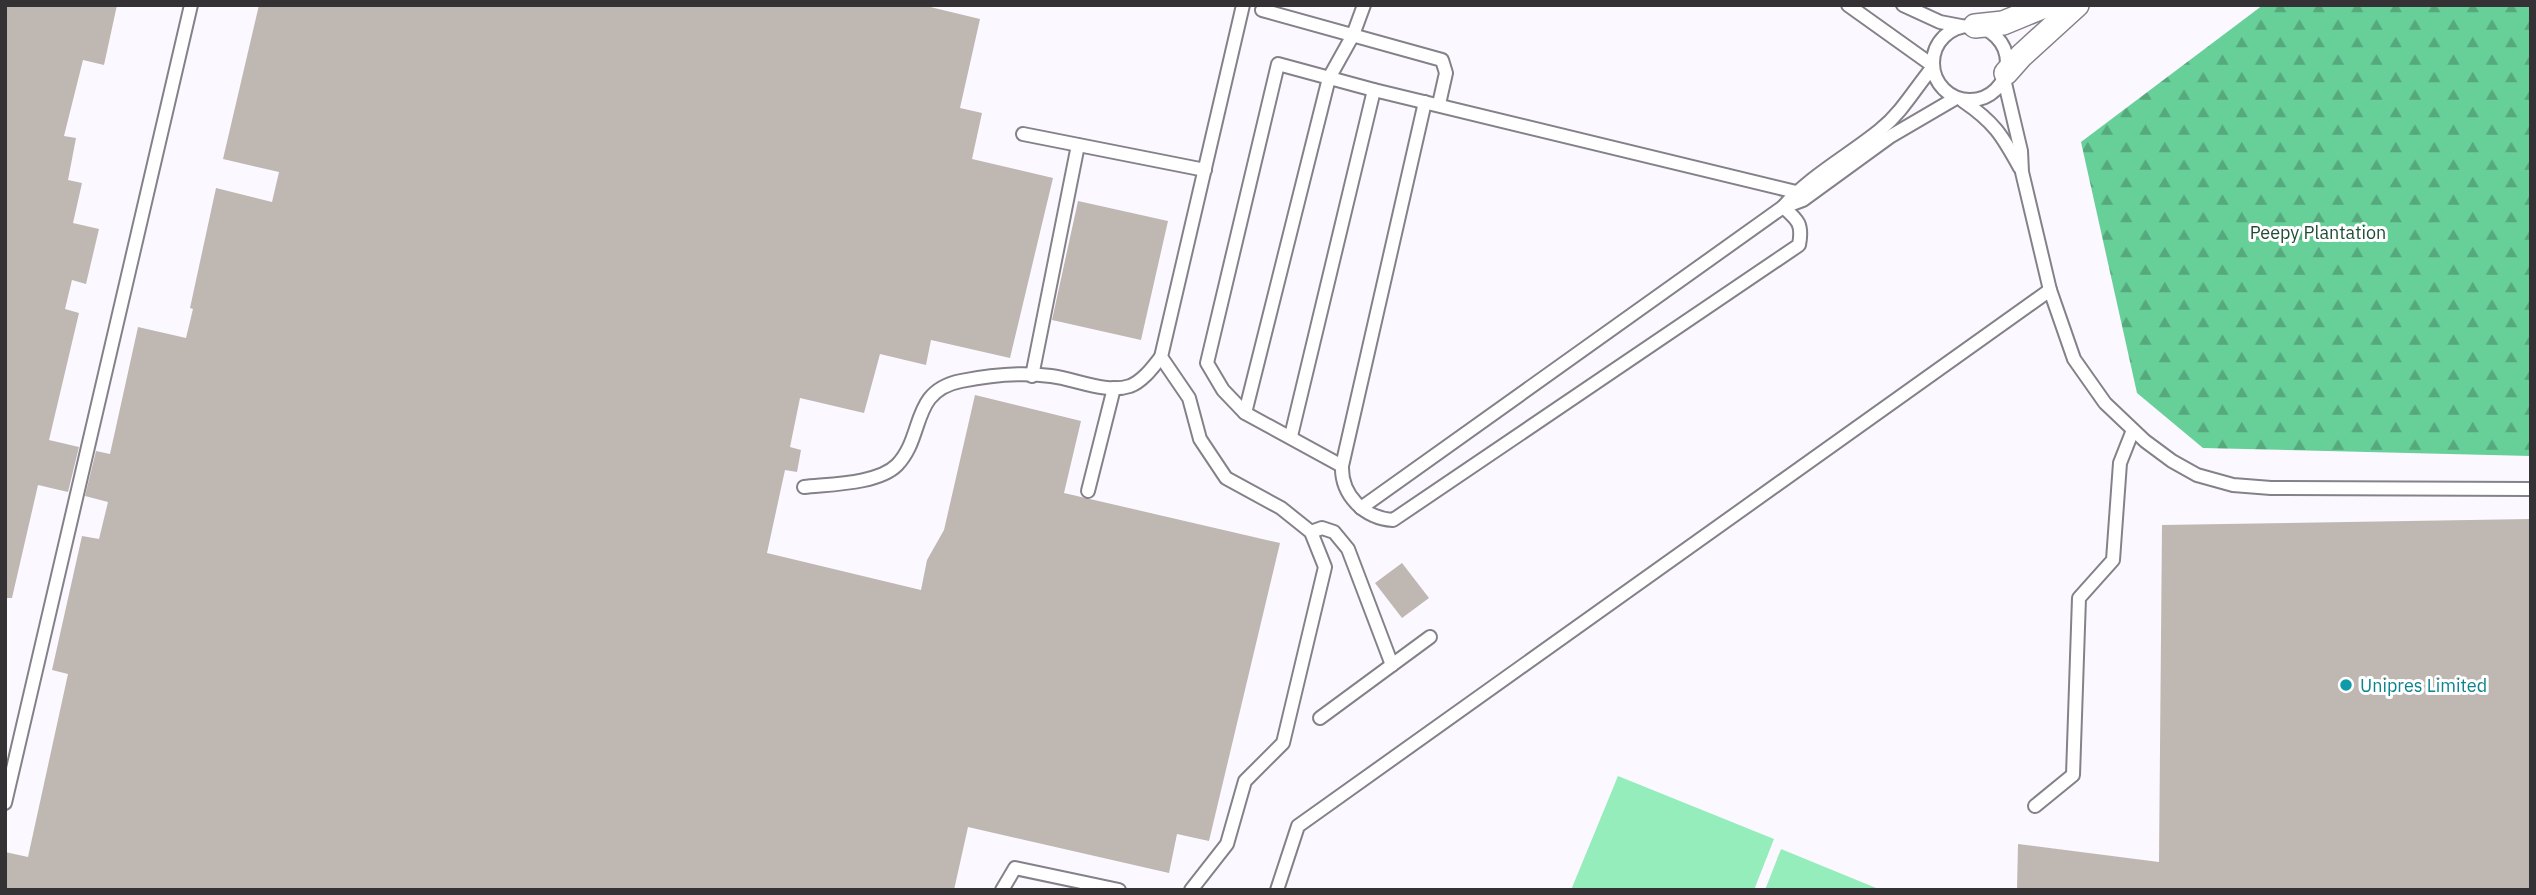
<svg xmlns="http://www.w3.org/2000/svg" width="2536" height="895" font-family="'IBM Plex Sans',sans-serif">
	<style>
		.forest { fill: url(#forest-firs) }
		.garden { fill: #95edbb }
		.building { fill: #bfb7b2 }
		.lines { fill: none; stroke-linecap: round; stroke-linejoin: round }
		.lane-casing { stroke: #858188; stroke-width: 16 }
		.street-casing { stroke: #858188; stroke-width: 26 }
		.lane { stroke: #fff; stroke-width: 12 }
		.street { stroke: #fff; stroke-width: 23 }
		.culture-dot { fill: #0f9aa8; stroke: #fff; stroke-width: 2.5 }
		.labels { text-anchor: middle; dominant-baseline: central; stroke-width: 6; stroke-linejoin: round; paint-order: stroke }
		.park-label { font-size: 18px; fill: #214d36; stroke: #fff }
		.culture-label { font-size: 18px; fill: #0d838f; stroke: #fff; text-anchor: start }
	</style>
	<defs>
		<pattern id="forest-firs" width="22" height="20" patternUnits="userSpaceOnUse" patternTransform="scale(1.75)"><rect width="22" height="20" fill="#66d098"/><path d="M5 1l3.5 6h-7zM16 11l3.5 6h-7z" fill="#55a97d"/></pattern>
	</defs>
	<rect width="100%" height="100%" fill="#fcf8ff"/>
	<path class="forest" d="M 2263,5 L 2531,5 L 2531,456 L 2203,448 L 2137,393 L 2081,142 Z"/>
	<g class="garden">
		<path d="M 1618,776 L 1774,839 L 1754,890 L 1571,890 Z"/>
		<path d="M 1781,849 L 1881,890 L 1765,890 Z"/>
	</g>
	<g class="building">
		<path d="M 5,5 L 117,5 L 104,65 L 83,60 L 64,136 L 76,138 L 68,180 L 82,183 L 73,223 L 99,229 L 86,284 L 72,280 L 65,309 L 79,313 L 49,440 L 79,447 L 68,492 L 38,485 L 12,598 L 5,598 Z"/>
		<path d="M 259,5 L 922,5 L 980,19 L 960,108 L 982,113 L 972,159 L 1053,178 L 1010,358 L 931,340 L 926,365 L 880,354 L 864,413 L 800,398 L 790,447 L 801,450 L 797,472 L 785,470 L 767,553 L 921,590 L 927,560 L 944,530 L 975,395 L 1081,421 L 1064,493 L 1280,543 L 1209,841 L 1177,834 L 1169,873 L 968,827 L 954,890 L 5,890 L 5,852 L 28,857 L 68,674 L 52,670 L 82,536 L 99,539 L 108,502 L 85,496 L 96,451 L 110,454 L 138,327 L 186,338 L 193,309 L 190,308 L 216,188 L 272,202 L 279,172 L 223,159 Z"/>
		<path d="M 1078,201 L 1168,221 L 1141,340 L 1052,320 Z"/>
		<path d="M 2531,519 L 2531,890 L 2017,890 L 2018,844 L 2159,862 L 2162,525 Z"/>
		<path d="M 1402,563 L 1429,598 L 1402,618 L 1375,583 Z"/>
	</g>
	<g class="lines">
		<g class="lane-casing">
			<g id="lane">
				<path d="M 1848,5 L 1932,65"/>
				<path d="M 1903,5 L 1940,22 L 1961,26"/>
				<path d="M 1262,10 L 1442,60 L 1446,73 L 1439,104"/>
				<circle cx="1970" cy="63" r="37"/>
				<path d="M 2004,79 L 2021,151 L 2022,172 L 2050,290 L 2074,359 L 2105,403 L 2145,441 L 2172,461 L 2197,475 L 2233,485 L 2271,488 L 2531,489"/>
				<path d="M 1963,101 C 1994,122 2002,135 2020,168"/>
				<path d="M 1425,102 L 1342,466 C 1341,495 1364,518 1393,520 L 1799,245 C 1803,224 1798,220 1783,207"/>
				<path d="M 1023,134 L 1205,170"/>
				<path d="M 1787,206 L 1803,200 L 1891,136 L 1956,98"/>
				<path d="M 1032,376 L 1078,145"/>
				<path d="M 1245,413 L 1329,78 L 1353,35 L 1364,5"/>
				<path d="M 1291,436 L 1374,90"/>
				<path d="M 1342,466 L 1245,413 L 1223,390 L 1207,363 L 1278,64 L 1374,90 L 1796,192"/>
				<path d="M 804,487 C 830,484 878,484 897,465 C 925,436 910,391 961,381 C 991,375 1021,372 1051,376 C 1076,379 1106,394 1130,386 C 1143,381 1153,367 1161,357"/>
				<path d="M 1088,491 L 1114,388"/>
				<path d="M 1361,508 L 1783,207 C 1810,176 1848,156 1880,130 C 1902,112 1914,90 1932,68"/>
				<path d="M 1311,532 L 1322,528 L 1334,532 L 1348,549 L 1392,665"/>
				<path d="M 1320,718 L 1430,637"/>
				<path d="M 5,803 L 191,5"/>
				<path d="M 2035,806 L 2073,775 L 2079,598 L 2113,560 L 2120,463 L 2133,430"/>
				<path d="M 1002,890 L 1015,868 L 1119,890"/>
				<path d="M 1191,890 L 1227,844 L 1245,781 L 1283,743 L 1325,567 L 1311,532 L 1281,508 L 1226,478 L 1200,439 L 1189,398 L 1161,357 L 1243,5"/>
				<path d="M 1277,890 L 1298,826 L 2050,290"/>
			</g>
		</g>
		<g class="street-casing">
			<g id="street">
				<path d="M 1975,26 L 2003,23 L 2047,5"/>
				<path d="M 2006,73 L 2021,56 L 2077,5"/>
			</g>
		</g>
		<use href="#lane" class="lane"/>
		<use href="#street" class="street"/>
	</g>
	<circle class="culture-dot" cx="2346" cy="685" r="7"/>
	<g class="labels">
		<g class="park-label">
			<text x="2318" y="232">Peepy Plantation</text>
		</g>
		<g class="culture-label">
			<text x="2360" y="685">Unipres Limited</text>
		</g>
	</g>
	<rect width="2536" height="895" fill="none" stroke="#343235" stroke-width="14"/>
</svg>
